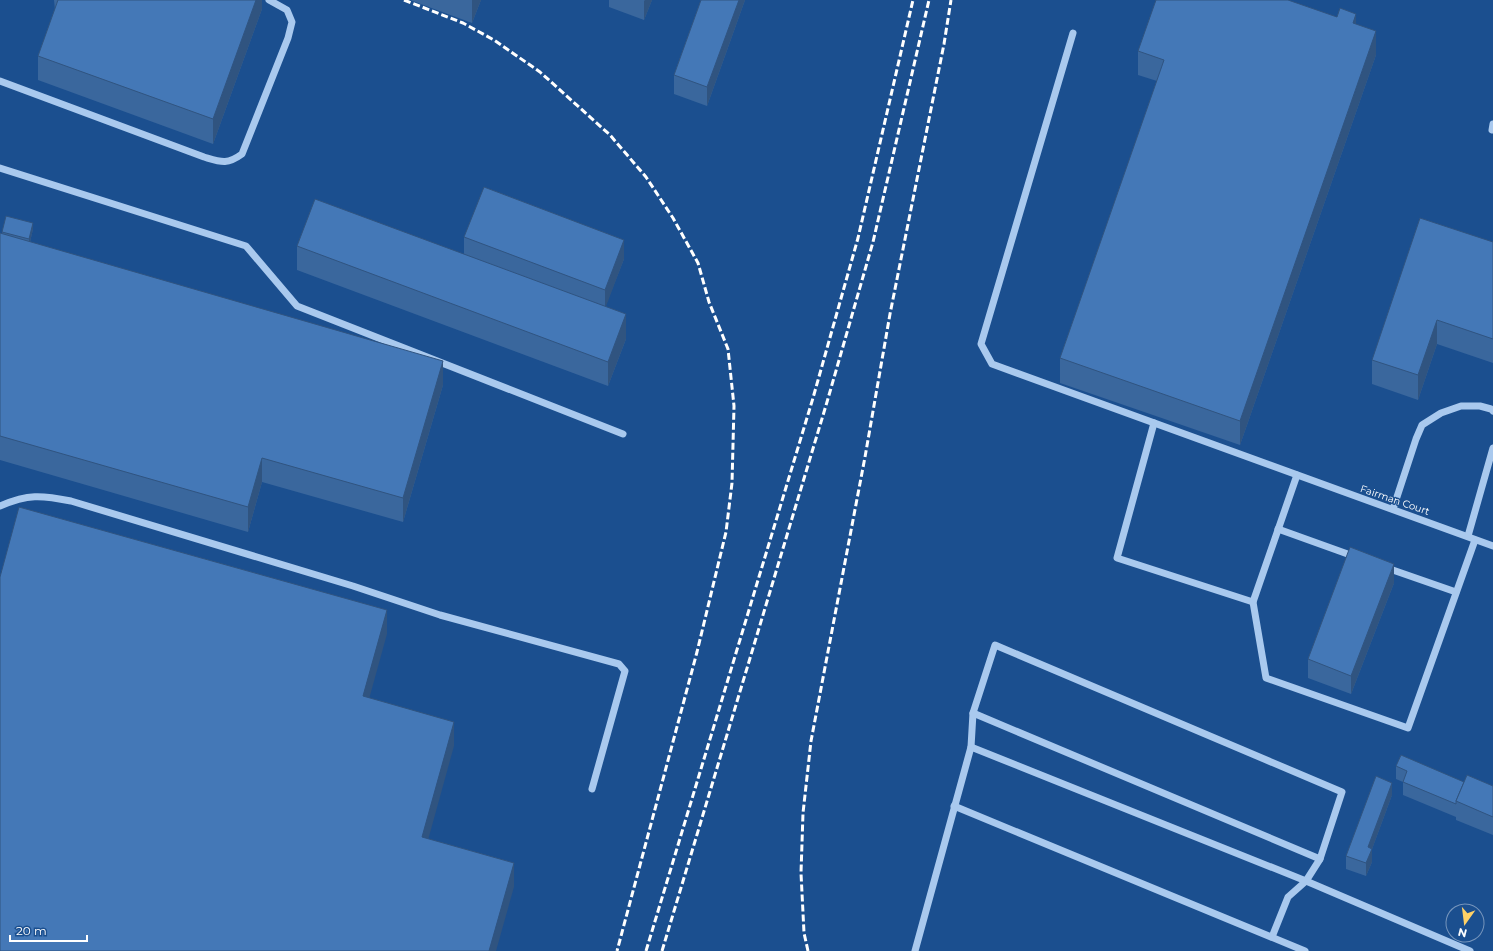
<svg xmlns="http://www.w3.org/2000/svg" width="1493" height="951" font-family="Montserrat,sans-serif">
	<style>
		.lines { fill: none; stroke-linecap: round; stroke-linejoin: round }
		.minor { stroke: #a9c9ee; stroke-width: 7 }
		.rail { stroke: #fff; stroke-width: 3; stroke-dasharray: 7 3; stroke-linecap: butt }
		.wall { fill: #3a679d }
		.shaded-wall { fill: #305480 }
		.building { fill: #4478b7; stroke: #305480 }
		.labels { text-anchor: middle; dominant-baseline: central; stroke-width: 3; stroke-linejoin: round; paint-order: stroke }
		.street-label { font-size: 10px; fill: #fff; stroke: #1b4f8f }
	</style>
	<rect width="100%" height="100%" fill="#1b4f8f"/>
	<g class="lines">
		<g class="minor">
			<path d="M 1073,33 L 981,344 L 992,364 L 1493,546"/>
			<path d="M 0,81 L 204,157 C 221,162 227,165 242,154 L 288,38 L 292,22 L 287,10 L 269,0"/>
			<path d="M 1493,124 L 1492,130 L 1493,130"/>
			<path d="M 0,168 L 246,246 L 297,306 L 623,434"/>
			<path d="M 1154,423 L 1117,558 L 1253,602"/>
			<path d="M 1297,475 L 1253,602 L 1266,678 L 1408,728 L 1475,540"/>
			<path d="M 0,506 C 28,494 41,495 71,501 L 353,586 L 440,615 L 619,664 L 625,671 L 592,789"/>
			<path d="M 1393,509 L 1416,439 L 1422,425 L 1441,413 L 1461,406 L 1480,406 L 1491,409 L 1493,411"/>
			<path d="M 1278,529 L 1356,557"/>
			<path d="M 1468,536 L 1493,448"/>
			<path d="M 1387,568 L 1456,592"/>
			<path d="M 973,713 L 1320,859"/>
			<path d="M 971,747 L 973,713 L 995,645 L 1342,792 L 1320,859 L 1306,881 L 1288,897 L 1272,937"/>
			<path d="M 954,806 L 1305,951"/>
			<path d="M 915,951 L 971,747 L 1306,881 L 1470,951"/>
		</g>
		<g class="rail">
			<path d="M 404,0 L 463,23 L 494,40 L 540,72 L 610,135 L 646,177 L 673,218 L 698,263 L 709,302 L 728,349 L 734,406 L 732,483 L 726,532 L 697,652 L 617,951"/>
			<path d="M 646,951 L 813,398 L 858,238 L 913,0"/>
			<path d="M 662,951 L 827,402 L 873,242 L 929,0"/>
			<path d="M 808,951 L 804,933 L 801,873 L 803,813 L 811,741 L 865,457 L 890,314 L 944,44 L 951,0"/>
		</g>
	</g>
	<g class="wall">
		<path d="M 54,0 L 262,0 L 262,9 L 213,144 L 38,80 L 38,56 L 55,10 Z"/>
		<path d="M 410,0 L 481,0 L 472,23 Z"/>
		<path d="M 609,0 L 652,0 L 644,20 L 609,7 Z"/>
		<path d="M 701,0 L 745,0 L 707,106 L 674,94 L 674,75 Z"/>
		<path d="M 1356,24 L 1376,55 L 1240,445 L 1060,383 L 1060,358 L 1157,81 L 1138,75 L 1138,51 Z"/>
		<path d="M 33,229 L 30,242 L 443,385 L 403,522 L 262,482 L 248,532 L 0,460 L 0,233 L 2,233 L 2,232 Z"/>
		<path d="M 464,237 L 624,259 L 605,307 L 626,339 L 608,386 L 297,270 L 297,246 L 464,254 Z"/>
		<path d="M 1493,242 L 1493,363 L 1437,344 L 1418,400 L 1372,384 L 1372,360 Z"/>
		<path d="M 1394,583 L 1351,694 L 1308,678 L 1308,659 Z"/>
		<path d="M 1396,766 L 1464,782 L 1493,786 L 1493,835 L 1456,820 L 1456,817 L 1403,795 L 1403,782 L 1396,779 Z"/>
		<path d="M 1392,795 L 1372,849 L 1372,862 L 1366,876 L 1346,869 L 1346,856 Z"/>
	</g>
	<g class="shaded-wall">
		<path d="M 256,0 L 262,0 L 262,9 L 213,144 L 213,119 Z"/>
		<path d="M 472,0 L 481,0 L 472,23 Z"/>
		<path d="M 645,0 L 652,0 L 644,20 L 644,1 Z"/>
		<path d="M 739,0 L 745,0 L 707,106 L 707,87 Z"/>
		<path d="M 1356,14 L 1356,38 L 1353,23 Z"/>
		<path d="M 1376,31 L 1376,55 L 1240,445 L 1240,421 Z"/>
		<path d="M 33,223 L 33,229 L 29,246 L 29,239 Z"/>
		<path d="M 624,240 L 624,259 L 605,309 L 605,290 Z"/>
		<path d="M 626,314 L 626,339 L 608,386 L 608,362 Z"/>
		<path d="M 1437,320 L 1437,344 L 1418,400 L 1418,375 Z"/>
		<path d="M 443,361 L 443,385 L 403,522 L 403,498 Z"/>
		<path d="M 262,458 L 262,482 L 248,532 L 248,507 Z"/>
		<path d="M 1394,564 L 1394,583 L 1351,694 L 1351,676 Z"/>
		<path d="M 387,610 L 387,634 L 363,721 L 363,696 Z"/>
		<path d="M 454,722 L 454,746 L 422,862 L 422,837 Z"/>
		<path d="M 1392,783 L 1392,795 L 1368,860 L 1368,847 Z"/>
		<path d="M 1372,849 L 1372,862 L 1366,876 L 1366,863 Z"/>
		<path d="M 514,863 L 514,887 L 496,951 L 489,951 Z"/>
	</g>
	<g class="building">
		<path d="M 58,0 L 256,0 L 213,119 L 38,56 Z"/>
		<path d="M 701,0 L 739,0 L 707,87 L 674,75 Z"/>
		<path d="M 1156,0 L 1288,0 L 1337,17 L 1340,8 L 1356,14 L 1353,23 L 1376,31 L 1240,421 L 1060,358 L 1164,60 L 1138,51 Z"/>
		<path d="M 484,187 L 624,240 L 605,290 L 464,237 Z"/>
		<path d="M 315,199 L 626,314 L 608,362 L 297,246 Z"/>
		<path d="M 6,216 L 33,223 L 29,239 L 2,232 Z"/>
		<path d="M 1420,218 L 1493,242 L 1493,339 L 1437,320 L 1418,375 L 1372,360 Z"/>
		<path d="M 0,233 L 443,361 L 403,498 L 262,458 L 248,507 L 0,436 Z"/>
		<path d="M 19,507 L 387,610 L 363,696 L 454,722 L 422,837 L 514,863 L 489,951 L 0,951 L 0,577 Z"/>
		<path d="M 1350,547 L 1394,564 L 1351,676 L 1308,659 Z"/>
		<path d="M 1401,755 L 1464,782 L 1456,801 L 1456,804 L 1403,782 L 1407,771 L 1396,766 Z"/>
		<path d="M 1467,775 L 1493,786 L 1493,817 L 1456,801 Z"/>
		<path d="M 1376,776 L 1392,783 L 1368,847 L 1372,849 L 1366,863 L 1346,856 Z"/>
	</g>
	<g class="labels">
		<g class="street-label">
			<text transform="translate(1395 500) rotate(19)">Fairman Court</text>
		</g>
	</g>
	<g transform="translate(1465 923) rotate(194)"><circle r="19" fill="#1b4f8f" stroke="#7695bc"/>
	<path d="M0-3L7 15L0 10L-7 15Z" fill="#ffd166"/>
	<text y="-6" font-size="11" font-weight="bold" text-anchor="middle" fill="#ffffff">N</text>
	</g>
	<path d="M10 935v6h77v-6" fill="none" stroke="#ffffff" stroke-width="2"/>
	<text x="16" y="935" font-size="12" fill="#ffffff" stroke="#1b4f8f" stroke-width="3" paint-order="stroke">20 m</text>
</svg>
